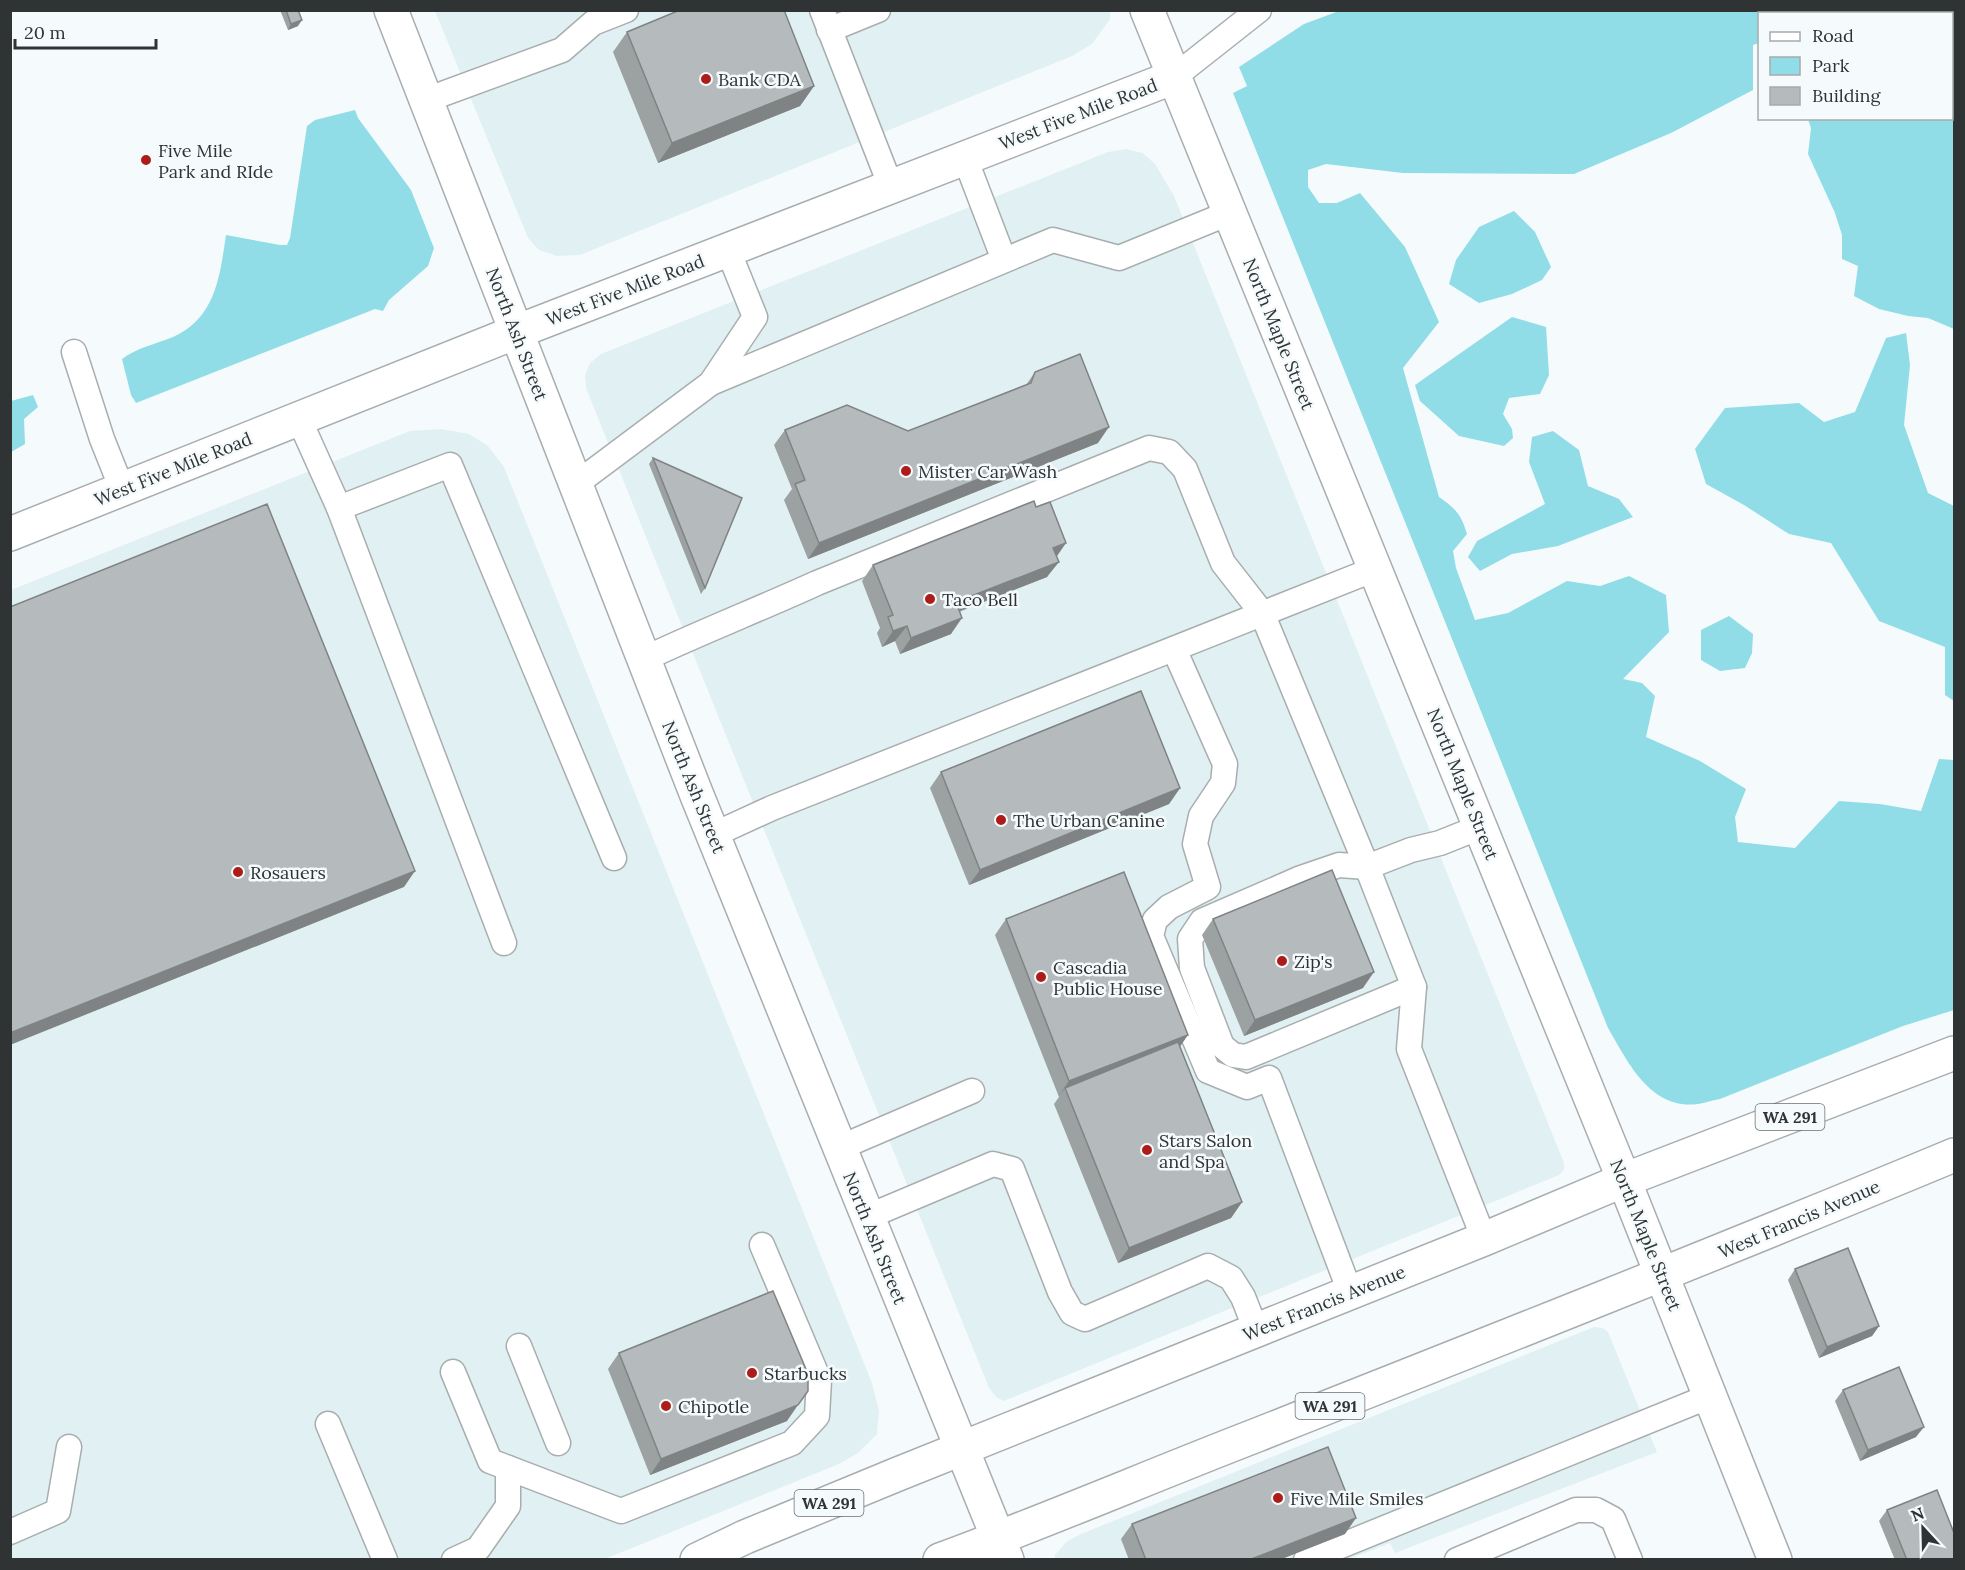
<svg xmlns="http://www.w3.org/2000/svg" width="1965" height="1570" font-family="Lora,serif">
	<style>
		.built { fill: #e1f0f3 }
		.green { fill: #90dce7 }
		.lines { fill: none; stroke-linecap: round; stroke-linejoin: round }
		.lane-casing { stroke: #a8aeaf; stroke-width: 27 }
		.secondary-casing { stroke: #a8aeaf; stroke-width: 36 }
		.primary-casing { stroke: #a8aeaf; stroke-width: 36 }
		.lane { stroke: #fff; stroke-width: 24 }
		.secondary { stroke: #fff; stroke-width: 33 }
		.primary { stroke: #fff; stroke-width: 33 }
		.wall { fill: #9ca1a2 }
		.shaded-wall { fill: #7f8384 }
		.building { fill: #b5bbbc; stroke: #7f8384; stroke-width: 1.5 }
		.poi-dot { fill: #ad1b1b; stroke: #f5fbfc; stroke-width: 2 }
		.labels { text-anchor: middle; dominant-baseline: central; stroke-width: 5; stroke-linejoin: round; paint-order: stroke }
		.shield { fill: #f5fbfc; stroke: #6b6f6f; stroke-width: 1.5 }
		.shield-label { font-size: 16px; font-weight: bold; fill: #303333 }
		.poi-label { font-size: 18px; fill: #303333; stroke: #f5fbfc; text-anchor: start }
		.street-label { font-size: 18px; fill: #303333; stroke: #f5fbfc }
	</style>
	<rect width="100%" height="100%" fill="#f5fbfc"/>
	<g class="built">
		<path d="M 1110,10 L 1110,19 L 1092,44 L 1072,56 L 580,255 L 557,256 L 539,250 L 528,238 L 435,11 Z"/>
		<path d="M 1126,149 L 1143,153 L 1155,164 L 1174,196 L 1564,1163 L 1564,1170 L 1559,1175 L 1004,1401 L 996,1397 L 989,1388 L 586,388 L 585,375 L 590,363 L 601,354 L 1108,152 Z"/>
		<path d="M 441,429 L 469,434 L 488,446 L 504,467 L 872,1383 L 879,1411 L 877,1434 L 858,1453 L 839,1464 L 605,1559 L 11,1560 L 11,590 L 410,431 Z"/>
		<path d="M 1594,1327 L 1603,1328 L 1608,1332 L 1657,1452 L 1395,1553 L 1390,1543 L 1349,1559 L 1055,1560 L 1055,1555 L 1066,1542 L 1081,1534 Z"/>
	</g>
	<g class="green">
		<path d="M 1339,11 L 1922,11 L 1923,13 L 1760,14 L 1759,43 L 1753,45 L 1753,90 L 1671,133 L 1574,174 L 1403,173 L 1326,164 L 1308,170 L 1308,187 L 1319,203 L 1337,203 L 1360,193 L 1405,247 L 1439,322 L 1403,368 L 1439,497 C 1456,509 1461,514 1467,534 L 1453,551 L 1456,568 L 1475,620 L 1508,613 L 1567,581 L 1600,586 L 1629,576 L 1666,595 L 1669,632 L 1623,679 L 1642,683 L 1655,696 L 1646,737 L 1700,761 L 1746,789 L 1735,817 L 1738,842 L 1795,848 L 1839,801 L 1880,804 L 1921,811 L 1939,759 L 1954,760 L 1954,1010 L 1903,1026 L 1720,1099 C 1713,1100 1705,1103 1698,1104 C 1650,1110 1628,1062 1608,1028 L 1233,93 L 1247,86 L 1239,67 L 1304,24 Z"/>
		<path d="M 1952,83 L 1954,90 L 1954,329 L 1928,318 L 1908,316 L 1879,309 L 1854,296 L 1858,266 L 1842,259 L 1842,235 L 1835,213 L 1808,154 L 1811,128 L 1808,119 L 1952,118 Z"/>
		<path d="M 355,110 L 358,118 L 411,190 L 434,248 L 428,266 L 389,300 L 383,311 L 375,309 L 136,403 L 131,395 L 122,359 C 136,348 156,344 173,337 C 216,318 220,275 226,235 L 280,245 L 287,245 L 290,238 L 307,126 L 315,120 Z"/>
		<path d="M 1514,211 L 1535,232 L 1551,267 L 1542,280 L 1512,294 L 1479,303 L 1449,284 L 1456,260 L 1479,227 Z"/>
		<path d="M 1512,317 L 1546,327 L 1549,375 L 1540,394 L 1509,398 L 1503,414 L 1512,429 L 1513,438 L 1504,446 L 1459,436 L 1420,401 L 1415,385 Z"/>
		<path d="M 1906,333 L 1910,365 L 1904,425 L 1928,493 L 1954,506 L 1954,701 L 1945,695 L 1945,647 L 1879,621 L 1831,543 L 1789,534 L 1744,505 L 1706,484 L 1695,449 L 1725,408 L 1799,403 L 1824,422 L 1855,412 L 1886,338 Z"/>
		<path d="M 33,395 L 38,407 L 24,419 L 25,444 L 11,452 L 11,401 Z"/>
		<path d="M 1553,431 L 1579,450 L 1588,486 L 1619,499 L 1633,517 L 1558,546 L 1512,554 L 1480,571 L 1468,557 L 1477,541 L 1545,504 L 1529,462 L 1532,437 Z"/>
		<path d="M 1729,616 L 1753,634 L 1752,653 L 1745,668 L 1720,671 L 1701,660 L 1701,630 Z"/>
	</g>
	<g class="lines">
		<g class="lane-casing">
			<g id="lane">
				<path d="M 822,10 L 891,187"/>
				<path d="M 829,30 L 878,10"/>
				<path d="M 1174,77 L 1259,10"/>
				<path d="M 426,100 L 562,50 L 593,23 L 626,10"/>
				<path d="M 965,158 L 1004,260"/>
				<path d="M 74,352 L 102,439 L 122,489"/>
				<path d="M 711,383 L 1053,240 L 1119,258 L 1229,213"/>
				<path d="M 299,419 L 339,508"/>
				<path d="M 576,484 L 711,383 L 755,317 L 728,250"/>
				<path d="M 1174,649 L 1225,764 L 1223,783 L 1201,816 L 1195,844 L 1208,887 L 1169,907 L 1155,920 L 1151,936 L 1208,1071 L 1247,1087 L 1269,1078 L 1350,1292"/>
				<path d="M 644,659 C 701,632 760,609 817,583 L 1149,448 L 1169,452 L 1185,469 L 1223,563 L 1262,613 L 1367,867 L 1339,865 L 1301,878 L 1202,921 L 1190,939 L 1192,968 L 1222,1046 L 1233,1055 L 1246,1057 L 1414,987"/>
				<path d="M 1480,827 L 1440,843 L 1411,850 L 1367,867 L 1414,987 L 1409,1049 L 1484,1239"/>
				<path d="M 713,835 L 772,808 L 1375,569"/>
				<path d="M 504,943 L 339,508 L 450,465 L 614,858"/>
				<path d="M 839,1148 L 972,1091"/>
				<path d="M 867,1217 L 993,1164 L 1012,1169 L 1060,1292 L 1072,1313 L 1085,1319 L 1208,1266 L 1231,1278 L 1243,1297 L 1256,1330"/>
				<path d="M 519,1346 L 558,1443"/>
				<path d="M 453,1372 L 490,1461 L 621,1511 L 792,1443 L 817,1416 L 819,1380 L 762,1245"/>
				<path d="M 328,1424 L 385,1560"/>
				<path d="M 10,1532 L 58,1511 L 69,1447"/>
				<path d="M 454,1560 L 478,1549 L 508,1506 L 508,1468"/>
				<path d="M 1306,1560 L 1710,1396"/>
				<path d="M 1457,1560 L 1576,1510 L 1596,1510 L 1613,1519 L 1630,1560"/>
			</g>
		</g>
		<g class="secondary-casing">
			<path id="secondary" d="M 10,534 L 516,332 L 1174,77"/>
		</g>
		<g class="primary-casing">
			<g id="primary">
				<path d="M 391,10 L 696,793 L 1007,1560"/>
				<path d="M 1147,10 L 1624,1180 L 1775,1560"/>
				<path d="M 697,1560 L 745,1537 L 898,1474 L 1484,1239 L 1624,1180 L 1954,1053"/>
				<path d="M 940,1560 C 1046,1521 1151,1476 1257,1435 C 1490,1343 1723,1251 1954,1155"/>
			</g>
		</g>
		<use href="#lane" class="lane"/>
		<use href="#secondary" class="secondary"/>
		<use href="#primary" class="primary"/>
	</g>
	<g class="wall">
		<path d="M 280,10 L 298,10 L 298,26 L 288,30 Z"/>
		<path d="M 627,32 L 814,86 L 800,106 L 658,163 L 613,52 Z"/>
		<path d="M 1035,372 L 1098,443 L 808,559 L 784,500 L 792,489 L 774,445 L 785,430 L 908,431 L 1026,385 Z"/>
		<path d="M 653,458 L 705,588 L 701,594 L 649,464 Z"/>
		<path d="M 1036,507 L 1057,557 L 1047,577 L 959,612 L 951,634 L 900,654 L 895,641 L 882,647 L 877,633 L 880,628 L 862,581 L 873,565 Z"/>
		<path d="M 941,772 L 1180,788 L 1169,804 L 969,885 L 930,788 Z"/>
		<path d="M 1006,919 L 1180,1046 L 1242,1202 L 1231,1218 L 1118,1263 L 1054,1104 L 1059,1097 L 995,935 Z"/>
		<path d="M 1213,919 L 1363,988 L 1244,1036 L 1202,935 Z"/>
		<path d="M 1795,1269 L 1879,1326 L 1872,1336 L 1819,1358 L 1788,1280 Z"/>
		<path d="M 619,1353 L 787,1421 L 650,1475 L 608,1369 Z"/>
		<path d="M 1843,1390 L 1916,1437 L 1860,1461 L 1835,1401 Z"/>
		<path d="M 1887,1510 L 1954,1560 L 1895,1560 L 1879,1521 Z"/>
		<path d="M 1132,1524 L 1345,1534 L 1279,1560 L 1129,1560 L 1121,1539 Z"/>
	</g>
	<g class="shaded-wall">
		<path d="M 302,20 L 298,26 L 288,30 L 291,24 Z"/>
		<path d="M 814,86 L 800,106 L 658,163 L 672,143 Z"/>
		<path d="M 1109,427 L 1098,443 L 808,559 L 819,543 Z"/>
		<path d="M 1066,543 L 1055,559 L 1053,548 Z"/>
		<path d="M 1059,562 L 1047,577 L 944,617 L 956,602 Z"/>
		<path d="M 962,618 L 951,634 L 900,654 L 911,638 Z"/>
		<path d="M 907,626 L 895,641 L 882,647 L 893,631 Z"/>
		<path d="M 1180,788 L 1169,804 L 969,885 L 980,870 Z"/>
		<path d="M 415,871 L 404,887 L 10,1045 L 10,1033 Z"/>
		<path d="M 1374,972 L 1363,988 L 1244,1036 L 1255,1020 Z"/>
		<path d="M 1188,1035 L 1177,1051 L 1065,1088 L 1058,1097 L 1069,1081 Z"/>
		<path d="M 1242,1202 L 1231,1218 L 1118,1263 L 1129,1248 Z"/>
		<path d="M 1879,1326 L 1872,1336 L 1819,1358 L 1827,1347 Z"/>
		<path d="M 798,1405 L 787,1421 L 650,1475 L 661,1459 Z"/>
		<path d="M 1924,1427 L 1916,1437 L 1860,1461 L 1868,1450 Z"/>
		<path d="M 1356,1518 L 1345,1534 L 1279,1560 L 1249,1560 Z"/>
	</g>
	<g class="building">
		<path d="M 286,10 L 298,10 L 302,20 L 291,24 Z"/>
		<path d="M 680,10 L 784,10 L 814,86 L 672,143 L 627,32 Z"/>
		<path d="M 1080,354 L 1109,427 L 819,543 L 795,484 L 805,480 L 785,430 L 847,405 L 908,431 L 1031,383 L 1035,372 Z"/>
		<path d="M 653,458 L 742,498 L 705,588 Z"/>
		<path d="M 1034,501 L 1036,507 L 1050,502 L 1066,543 L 1053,548 L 1059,562 L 956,602 L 962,618 L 911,638 L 907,626 L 893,631 L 888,617 L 893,615 L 873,565 Z"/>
		<path d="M 267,504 L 415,871 L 10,1033 L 10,607 Z"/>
		<path d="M 1141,691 L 1180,788 L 980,870 L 941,772 Z"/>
		<path d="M 1332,870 L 1374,972 L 1255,1020 L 1213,919 Z"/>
		<path d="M 1124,872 L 1188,1035 L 1069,1081 L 1006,919 Z"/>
		<path d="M 1178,1042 L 1242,1202 L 1129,1248 L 1065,1088 Z"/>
		<path d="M 1848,1248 L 1879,1326 L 1827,1347 L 1795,1269 Z"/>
		<path d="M 773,1291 L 808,1374 L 808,1391 L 798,1405 L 661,1459 L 619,1353 Z"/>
		<path d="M 1899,1367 L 1924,1427 L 1868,1450 L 1843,1390 Z"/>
		<path d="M 1328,1447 L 1356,1518 L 1249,1560 L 1146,1560 L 1132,1524 Z"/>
		<path d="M 1937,1490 L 1954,1533 L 1954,1560 L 1907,1560 L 1887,1510 Z"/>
	</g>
	<g class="poi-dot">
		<circle cx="706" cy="79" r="6"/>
		<circle cx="146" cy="160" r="6"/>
		<circle cx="906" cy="471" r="6"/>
		<circle cx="930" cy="599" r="6"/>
		<circle cx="1001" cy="820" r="6"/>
		<circle cx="238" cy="872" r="6"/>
		<circle cx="1282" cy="961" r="6"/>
		<circle cx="1041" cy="977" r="6"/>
		<circle cx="1147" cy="1150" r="6"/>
		<circle cx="752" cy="1373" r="6"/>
		<circle cx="666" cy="1406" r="6"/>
		<circle cx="1278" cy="1498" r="6"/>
	</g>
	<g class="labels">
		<g class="shield">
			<rect x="1755.5" y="1104" width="69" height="26" rx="4.5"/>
			<rect x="1295.5" y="1393" width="69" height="26" rx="4.5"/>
			<rect x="794.5" y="1490" width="69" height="26" rx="4.5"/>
		</g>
		<g class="shield-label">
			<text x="1790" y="1117">WA 291</text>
			<text x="1330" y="1406">WA 291</text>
			<text x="829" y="1503">WA 291</text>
		</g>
		<g class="poi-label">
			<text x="718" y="79">Bank CDA</text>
			<text x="158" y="150">Five Mile<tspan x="158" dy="21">Park and RIde</tspan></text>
			<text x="918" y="471">Mister Car Wash</text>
			<text x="942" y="599">Taco Bell</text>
			<text x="1013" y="820">The Urban Canine</text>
			<text x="250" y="872">Rosauers</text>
			<text x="1294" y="961">Zip's</text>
			<text x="1053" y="967">Cascadia<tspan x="1053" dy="21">Public House</tspan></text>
			<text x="1159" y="1140">Stars Salon<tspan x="1159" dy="21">and Spa</tspan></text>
			<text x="764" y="1373">Starbucks</text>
			<text x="678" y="1406">Chipotle</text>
			<text x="1290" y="1498">Five Mile Smiles</text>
		</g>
		<g class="street-label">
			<text transform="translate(1078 114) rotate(-21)">West Five Mile Road</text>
			<text transform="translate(625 290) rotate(-21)">West Five Mile Road</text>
			<text transform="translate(517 334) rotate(69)">North Ash Street</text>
			<text transform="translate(1279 334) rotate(68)">North Maple Street</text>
			<text transform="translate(173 469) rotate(-22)">West Five Mile Road</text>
			<text transform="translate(1463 784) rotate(68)">North Maple Street</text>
			<text transform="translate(694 787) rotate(68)">North Ash Street</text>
			<text transform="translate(1799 1219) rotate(-23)">West Francis Avenue</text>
			<text transform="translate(1646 1235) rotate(68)">North Maple Street</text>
			<text transform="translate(875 1238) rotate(68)">North Ash Street</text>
			<text transform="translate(1324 1303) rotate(-22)">West Francis Avenue</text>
		</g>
	</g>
	<rect width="1965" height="1570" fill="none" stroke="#303333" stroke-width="24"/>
	<rect x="1758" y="12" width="195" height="108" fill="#f5fbfc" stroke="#a6abac" stroke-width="1.5"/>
	<rect x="1770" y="32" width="30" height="9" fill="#ffffff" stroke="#a6abac" stroke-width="1.5"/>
	<text x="1812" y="42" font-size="18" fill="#303333">Road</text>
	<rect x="1770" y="57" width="30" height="18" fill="#90dce7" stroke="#a6abac" stroke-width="1.5"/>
	<text x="1812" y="72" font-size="18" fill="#303333">Park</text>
	<rect x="1770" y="87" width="30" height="18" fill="#b5bbbc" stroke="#a6abac" stroke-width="1.5"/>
	<text x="1812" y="102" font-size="18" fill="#303333">Building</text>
	<g transform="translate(1923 1528) rotate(338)" stroke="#f5fbfc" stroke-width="4.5" paint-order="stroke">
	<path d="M0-4.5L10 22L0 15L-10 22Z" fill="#303333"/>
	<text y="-9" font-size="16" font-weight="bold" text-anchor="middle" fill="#303333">N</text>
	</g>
	<path d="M15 39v9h141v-9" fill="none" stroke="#303333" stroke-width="3"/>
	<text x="24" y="39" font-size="18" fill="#303333" stroke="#f5fbfc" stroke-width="4.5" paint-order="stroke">20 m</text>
</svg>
